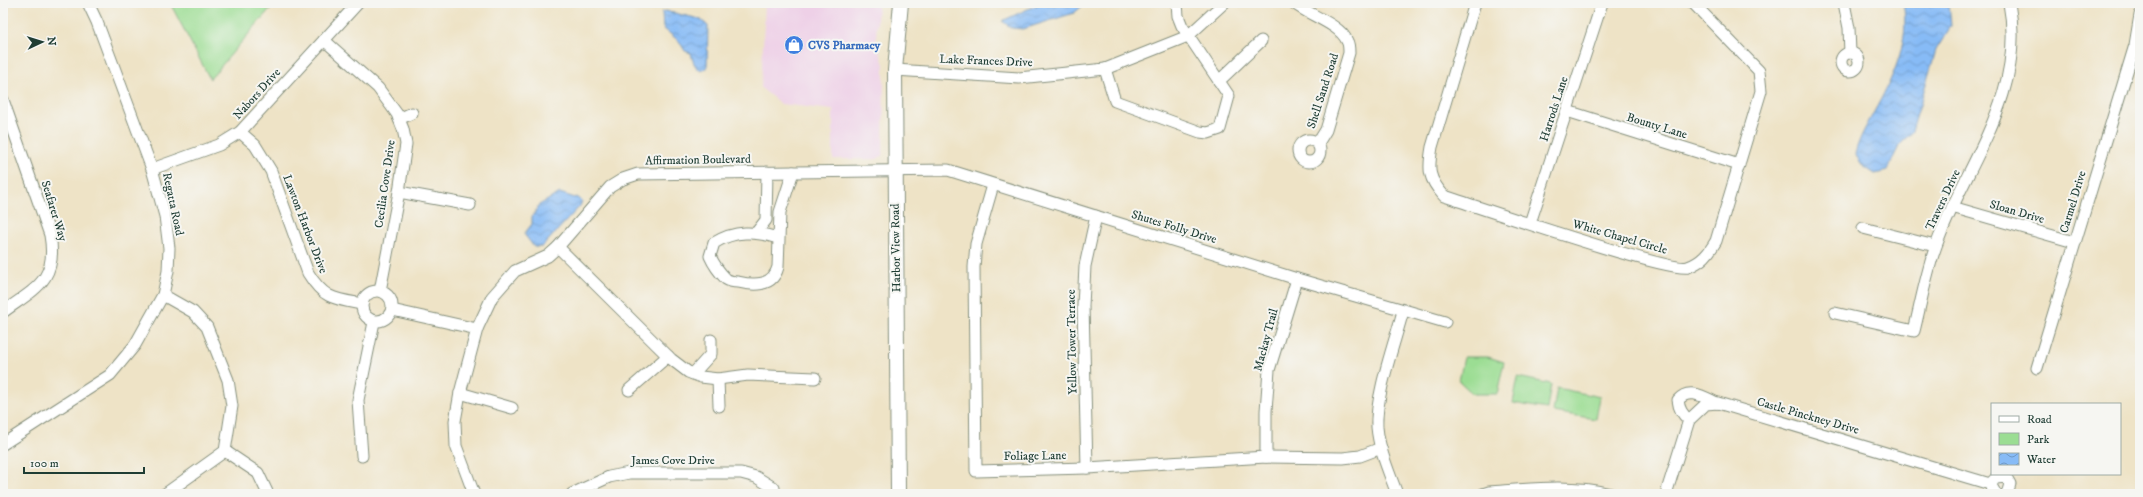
<svg xmlns="http://www.w3.org/2000/svg" width="2143" height="497" font-family="'IM FELL DW Pica',serif">
	<style>
		.built { fill: #eed0e7 }
		.park { fill: #9bdd93; stroke: #5d8d64 }
		.water { fill: url(#water-waves); stroke: #537c95 }
		.lines { fill: none; stroke-linecap: round; stroke-linejoin: round }
		.minor-casing { stroke: #86907d; stroke-width: 13 }
		.major-casing { stroke: #86907d; stroke-width: 16 }
		.minor { stroke: #fff; stroke-width: 11 }
		.major { stroke: #fff; stroke-width: 14 }
		.labels { text-anchor: middle; dominant-baseline: central; stroke-width: 4; stroke-linejoin: round; paint-order: stroke }
		.shop-label { font-size: 12px; font-weight: bold; fill: #366cbe; stroke: #f6f6f2; text-anchor: start }
		.street-label { font-size: 12px; fill: #1f3d34; stroke: #f6f6f2 }
	</style>
	<defs>
		<pattern id="water-waves" width="16" height="10" patternUnits="userSpaceOnUse"><rect width="16" height="10" fill="#87bbf6"/><path d="M0 5q4-4 8 0t8 0" fill="none" stroke="#6e99c8"/></pattern>
	</defs>
	<rect width="100%" height="100%" fill="#f6f6f2"/>
	<filter id="ink" filterUnits="userSpaceOnUse"><feTurbulence type="fractalNoise" baseFrequency=".025" numOctaves="2"/><feDisplacementMap in="SourceGraphic" scale="8" xChannelSelector="R" yChannelSelector="G"/><feConvolveMatrix kernelMatrix="1 2 1 2 8 2 1 2 1" color-interpolation-filters="sRGB"/></filter>
	<filter id="wash" filterUnits="userSpaceOnUse"><feTurbulence type="fractalNoise" baseFrequency=".012" numOctaves="4" result="noise"/><feDisplacementMap in="SourceGraphic" scale="16" xChannelSelector="R" yChannelSelector="G"/><feGaussianBlur stdDeviation="0.9" result="paint"/><feColorMatrix in="noise" values="0 0 0 0 0 0 0 0 0 0 0 0 0 0 0 0 0 1.4 0 .05"/><feComposite in="paint" operator="in"/></filter>
	<g filter="url(#wash)">
		<rect width="100%" height="100%" fill="#eee3c6"/>
		<path class="built" d="M 765,3 L 878,3 L 876,39 L 884,65 L 883,155 L 877,159 L 833,159 L 833,110 L 781,104 L 761,88 Z"/>
		<g class="park">
			<path d="M 170,3 L 275,3 L 210,79 Z"/>
			<path d="M 1464,357 L 1488,357 L 1504,362 L 1497,394 L 1473,394 L 1459,381 Z"/>
			<path d="M 1518,377 L 1551,384 L 1547,409 L 1513,403 Z"/>
			<path d="M 1557,388 L 1600,397 L 1596,419 L 1553,412 Z"/>
		</g>
		<g class="water">
			<path d="M 1041,3 L 1086,3 L 1074,13 L 1023,29 L 1012,28 L 1002,21 Z"/>
			<path d="M 1903,3 L 1949,3 L 1951,26 L 1936,50 L 1912,131 L 1899,146 L 1887,171 L 1875,174 L 1863,166 L 1855,154 C 1859,138 1866,127 1874,112 C 1892,79 1911,42 1903,3 Z"/>
			<path d="M 666,11 L 700,19 L 708,26 L 707,67 L 701,71 C 693,65 693,61 691,53 L 685,51 L 679,41 L 663,28 L 662,12 Z"/>
			<path d="M 560,193 L 575,198 L 577,197 L 582,201 L 580,206 L 542,247 L 534,247 L 524,234 L 532,224 L 532,217 L 539,205 Z"/>
		</g>
	</g>
	<g filter="url(#ink)">
		<g class="lines">
			<g class="minor-casing">
				<g id="minor">
					<path d="M 1294,3 C 1308,15 1340,24 1347,41 C 1349,44 1349,49 1349,53 L 1326,130 L 1318,143"/>
					<path d="M 1475,3 L 1432,147 C 1428,170 1428,178 1444,196 C 1476,206 1670,273 1688,267 C 1702,262 1709,253 1716,241 L 1761,91 L 1759,71 L 1693,3"/>
					<path d="M 1844,3 L 1849,28 L 1850,53"/>
					<path d="M 324,40 L 378,88 L 397,114 L 403,129 L 406,144 L 399,192 L 380,291"/>
					<circle cx="1850" cy="62" r="9"/>
					<path d="M 1105,69 L 1115,101 L 1200,132 L 1208,133 L 1220,129 L 1229,96 L 1182,26 L 1178,16 L 1177,3"/>
					<path d="M 895,70 L 1019,78 L 1105,69 L 1188,36 L 1224,3"/>
					<path d="M 1219,81 L 1261,41"/>
					<path d="M 3,100 L 50,235 C 58,280 36,288 3,312"/>
					<path d="M 1567,111 L 1739,165"/>
					<path d="M 399,119 L 412,113"/>
					<path d="M 240,132 L 255,145 L 271,171 L 308,273 C 324,299 334,299 362,304"/>
					<circle cx="1309" cy="151" r="11"/>
					<path d="M 152,169 L 219,145 L 240,132 L 358,3"/>
					<path d="M 993,185 L 976,244 L 974,267 L 976,471 L 1087,468 L 1266,457 L 1343,458 L 1360,456 L 1381,448"/>
					<path d="M 399,192 L 470,205"/>
					<path d="M 1952,207 L 2074,242"/>
					<path d="M 1530,223 L 1602,3"/>
					<path d="M 1863,228 L 1935,246"/>
					<path d="M 756,233 L 766,220 L 767,172"/>
					<path d="M 778,238 C 755,231 735,230 714,243 L 710,256 C 714,265 719,272 726,279 C 729,281 734,282 738,282 C 755,286 773,286 778,267 L 780,212 L 793,172"/>
					<path d="M 558,247 L 671,359 L 688,372 L 701,377 L 718,379 L 748,375 L 815,378"/>
					<circle cx="377" cy="306" r="15"/>
					<path d="M 163,295 L 193,312 L 207,327 L 228,380 L 232,406 L 225,451 L 165,494"/>
					<path d="M 392,310 L 477,329"/>
					<path d="M 1835,313 L 1914,331 C 1921,303 1926,273 1936,246 C 1965,165 2027,95 2009,3"/>
					<path d="M 2037,368 L 2135,45 L 2140,15"/>
					<path d="M 693,374 L 711,354 L 711,340"/>
					<path d="M 718,379 L 719,406"/>
					<path d="M 629,390 L 668,356"/>
					<path d="M 460,393 L 512,408"/>
					<path d="M 1689,420 C 1682,414 1679,409 1678,400 C 1689,387 1704,397 1717,403"/>
					<path d="M 3,444 L 110,375 L 135,345 L 163,295 L 168,271 L 169,248 L 165,216 L 152,169 L 97,22 L 88,3"/>
					<path d="M 225,451 L 258,473 L 268,494"/>
					<path d="M 362,456 L 358,400 L 374,322"/>
					<path d="M 1266,457 L 1266,411 L 1269,370 L 1297,279"/>
					<path d="M 1087,468 L 1083,306 L 1085,266 L 1096,216"/>
					<path d="M 1990,484 L 1996,478 L 2006,477 L 2010,484 L 2007,494"/>
					<path d="M 474,494 L 456,446 L 455,421 L 460,393 L 477,329 L 492,297 L 515,271 L 548,256 L 558,247 L 610,187 L 623,179 L 638,174 L 948,170 L 1297,279 L 1445,322"/>
					<path d="M 572,494 L 609,477 L 629,473 L 741,473 L 756,477 L 774,488"/>
					<path d="M 1397,494 C 1389,472 1379,450 1377,427 C 1375,396 1395,342 1403,311"/>
					<path d="M 1483,494 L 1489,492 C 1531,489 1570,484 1611,494"/>
					<path d="M 1666,494 L 1689,420 L 1706,404 L 1718,403 L 1990,484 L 1996,494"/>
				</g>
			</g>
			<g class="major-casing">
				<path id="major" d="M 898,494 L 895,70 L 901,3"/>
			</g>
			<use href="#minor" class="minor"/>
			<use href="#major" class="major"/>
		</g>
	</g>
	<defs>
		<g id="shop-disc" transform="scale(1)"><circle r="9.5" fill="#3f7fe0" stroke="#f6f6f2"/><path d="M-5-2.5h2.3a2.7 3.5 0 0 1 5.4 0H5L5.5 6h-11ZM-1.5-2.5h3a1.5 2.3 0 0 0-3 0Z" fill="#fff"/></g>
	</defs>
	<g fill-rule="evenodd">
		<use href="#shop-disc" x="794" y="45"/>
	</g>
	<g class="labels">
		<g class="shop-label">
			<text x="808" y="45">CVS Pharmacy</text>
		</g>
		<g class="street-label">
			<text transform="translate(986 61) rotate(2)">Lake Frances Drive</text>
			<text transform="translate(1323 91) rotate(-72)">Shell Sand Road</text>
			<text transform="translate(257 94) rotate(-48)">Nabors Drive</text>
			<text transform="translate(1554 109) rotate(-72)">Harrods Lane</text>
			<text transform="translate(1657 126) rotate(17)">Bounty Lane</text>
			<text transform="translate(698 160) rotate(-1)">Affirmation Boulevard</text>
			<text transform="translate(385 184) rotate(-82)">Cecilia Cove Drive</text>
			<text transform="translate(1943 200) rotate(-65)">Travers Drive</text>
			<text transform="translate(2073 202) rotate(-73)">Carmel Drive</text>
			<text transform="translate(173 204) rotate(78)">Regatta Road</text>
			<text transform="translate(54 211) rotate(73)">Seafarer Way</text>
			<text transform="translate(2017 212) rotate(16)">Sloan Drive</text>
			<text transform="translate(305 224) rotate(69)">Lawton Harbor Drive</text>
			<text transform="translate(1174 227) rotate(17)">Shutes Folly Drive</text>
			<text transform="translate(1620 237) rotate(16)">White Chapel Circle</text>
			<text transform="translate(896 248) rotate(-91)">Harbor View Road</text>
			<text transform="translate(1266 340) rotate(-75)">Mackay Trail</text>
			<text transform="translate(1072 342) rotate(-91)">Yellow Tower Terrace</text>
			<text transform="translate(1808 416) rotate(16)">Castle Pinckney Drive</text>
			<text transform="translate(1035 456) rotate(-1)">Foliage Lane</text>
			<text x="673" y="460">James Cove Drive</text>
		</g>
	</g>
	<rect width="2143" height="497" fill="none" stroke="#f6f6f2" stroke-width="16"/>
	<rect x="1991" y="403" width="130" height="72" fill="#f6f6f2" stroke="#a0aca6"/>
	<rect x="1999" y="416" width="20" height="6" fill="#ffffff" stroke="#a0aca6"/>
	<text x="2027" y="423" font-size="12" fill="#1f3d34">Road</text>
	<rect x="1999" y="433" width="20" height="12" fill="#9bdd93" stroke="#a0aca6"/>
	<text x="2027" y="443" font-size="12" fill="#1f3d34">Park</text>
	<rect x="1999" y="453" width="20" height="12" fill="url(#water-waves)" stroke="#a0aca6"/>
	<text x="2027" y="463" font-size="12" fill="#1f3d34">Water</text>
	<g transform="translate(42 42) rotate(86)" stroke="#f6f6f2" stroke-width="3" paint-order="stroke">
	<path d="M0-3L7 15L0 10L-7 15Z" fill="#1f3d34"/>
	<text y="-6" font-size="11" font-weight="bold" text-anchor="middle" fill="#1f3d34">N</text>
	</g>
	<path d="M24 467v6h120v-6" fill="none" stroke="#1f3d34" stroke-width="2"/>
	<text x="30" y="467" font-size="12" fill="#1f3d34" stroke="#f6f6f2" stroke-width="3" paint-order="stroke">100 m</text>
</svg>
